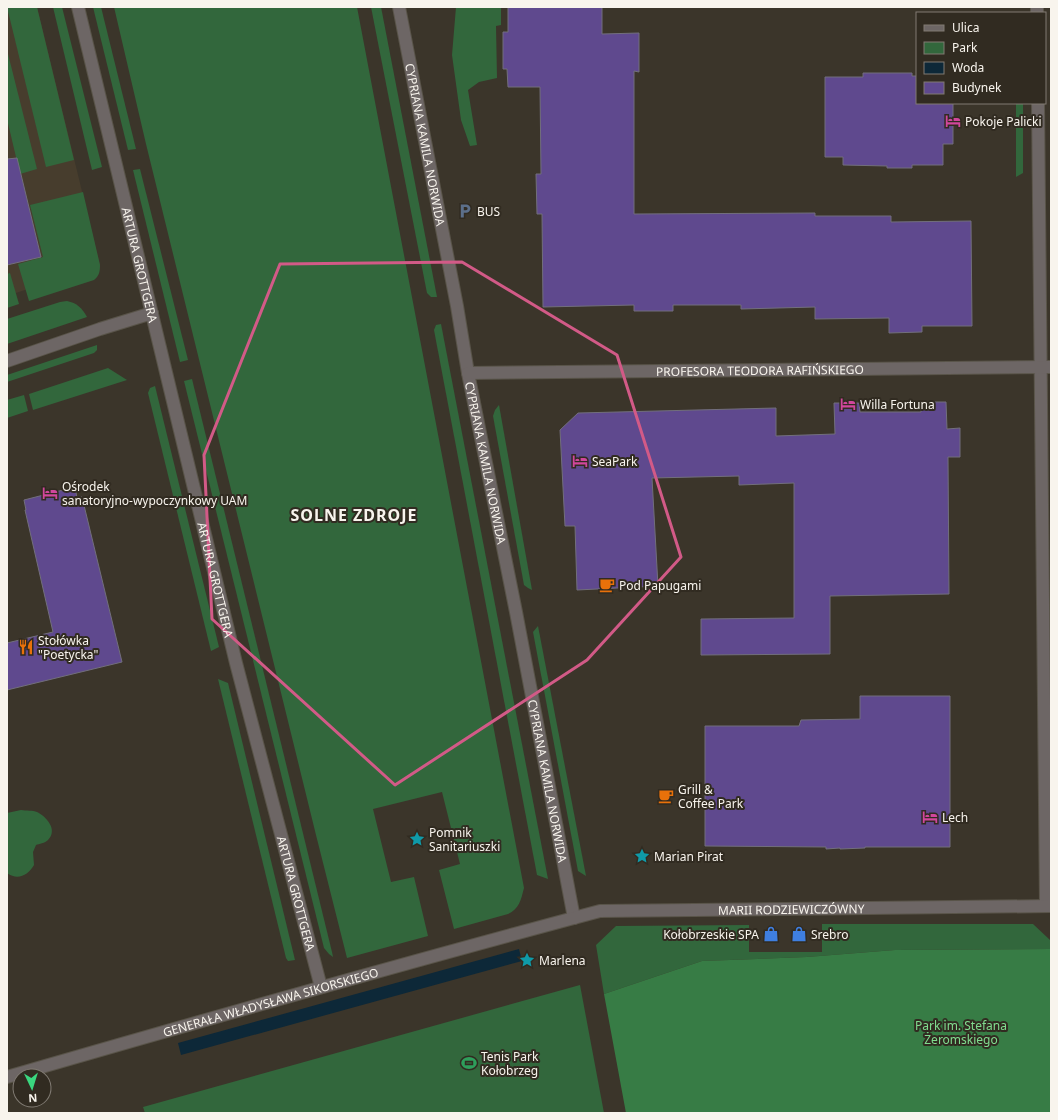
<svg xmlns="http://www.w3.org/2000/svg" width="1058" height="1120" font-family="'Noto Sans',sans-serif">
	<style>
		.built { fill: #473d2d }
		.green { fill: #32673c }
		.forest { fill: #377c45 }
		.water { fill: #0d2838 }
		.building { fill: #5f498e; stroke: #726f7c }
		.lines { fill: none; stroke-linecap: round; stroke-linejoin: round }
		.street-casing { stroke: #595449; stroke-width: 14 }
		.street { stroke: #6d6665; stroke-width: 12 }
		.marked { fill: none; stroke: #d25a87; stroke-width: 3; stroke-linejoin: round }
		.labels { text-anchor: middle; dominant-baseline: central; stroke-width: 4; stroke-linejoin: round; paint-order: stroke }
		.poi-label { font-size: 12px; fill: #f8f4ed; stroke: #312b21; text-anchor: start }
		.street-label { font-size: 12px; fill: #f8f4ed; stroke: #312b21 }
		.park-label { font-size: 12px; fill: #80dc8f; stroke: #312b21 }
		.district-label { font-size: 16px; font-weight: bold; letter-spacing: 1px; fill: #f8f4ed; stroke: #312b21 }
	</style>
	<rect width="100%" height="100%" fill="#3b352a"/>
	<path class="built" d="M 7,7 L 37,7 L 100,265 L 7,296 Z"/>
	<g class="green">
		<path d="M 7,7 L 37,7 L 74,160 L 46,167 Z"/>
		<path d="M 53,7 L 62,7 L 102,167 L 92,170 Z"/>
		<path d="M 93,7 L 101,7 L 136,149 L 128,150 Z"/>
		<path d="M 114,7 L 357,7 L 524,888 C 521,900 519,909 508,914 L 454,929 L 439,870 L 460,864 L 442,792 L 373,809 L 391,882 L 414,877 L 428,936 L 347,958 L 316,835 L 146,144 Z"/>
		<path d="M 371,7 L 381,7 L 437,297 L 431,297 L 427,293 Z"/>
		<path d="M 456,7 L 501,7 L 501,25 L 496,26 L 497,78 L 479,82 L 468,90 L 477,145 L 470,146 L 461,120 L 452,55 Z"/>
		<path d="M 7,50 L 37,169 L 20,174 L 7,119 Z"/>
		<path d="M 1016,103 L 1023,103 L 1023,173 L 1016,177 Z"/>
		<path d="M 140,169 L 188,360 L 180,362 L 133,170 Z"/>
		<path d="M 83,192 L 100,265 C 100,272 99,276 94,280 L 29,301 L 18,264 L 43,257 L 30,205 Z"/>
		<path d="M 10,273 L 19,304 L 7,308 L 7,274 Z"/>
		<path d="M 67,301 C 77,303 82,308 87,317 L 7,344 L 7,319 L 60,302 Z"/>
		<path d="M 441,324 L 548,879 L 537,875 L 434,330 L 436,325 Z"/>
		<path d="M 97,345 L 97,350 L 94,353 L 7,382 L 7,375 Z"/>
		<path d="M 108,368 L 127,380 L 33,410 L 29,394 Z"/>
		<path d="M 192,379 L 332,952 L 333,957 L 329,954 L 324,948 L 184,381 Z"/>
		<path d="M 155,386 L 219,647 L 211,651 L 148,393 L 150,388 Z"/>
		<path d="M 24,395 L 28,411 L 7,418 L 7,400 Z"/>
		<path d="M 499,405 L 532,590 L 528,588 L 524,585 L 493,416 L 495,410 Z"/>
		<path d="M 538,626 L 586,876 L 578,871 L 533,632 Z"/>
		<path d="M 218,679 L 228,683 L 295,960 L 288,961 L 286,958 Z"/>
		<path d="M 21,810 C 26,811 33,810 37,812 C 47,817 58,830 48,840 C 45,843 39,844 36,845 L 33,852 L 34,865 C 28,875 18,881 7,873 L 7,813 Z"/>
		<path d="M 822,924 L 1033,924 L 1050,940 L 1051,949 L 895,950 L 807,957 L 702,961 L 604,994 L 596,945 L 616,926 L 749,925 L 749,952 L 822,952 Z"/>
		<path d="M 580,985 L 604,1113 L 145,1113 L 143,1107 Z"/>
	</g>
	<path class="forest" d="M 1051,949 L 1051,1113 L 626,1113 L 604,994 L 702,961 L 807,957 L 895,950 Z"/>
	<path class="water" d="M 519,949 L 522,961 L 181,1055 L 178,1043 Z"/>
	<g class="building">
		<path d="M 508,7 L 602,7 L 602,34 L 639,33 L 639,72 L 634,71 L 634,214 L 815,213 L 815,216 L 891,216 L 891,222 L 971,221 L 972,326 L 922,326 L 922,332 L 889,333 L 889,318 L 815,319 L 815,307 L 741,309 L 741,305 L 673,305 L 673,311 L 634,311 L 634,305 L 543,307 L 542,214 L 537,214 L 536,174 L 541,174 L 540,87 L 508,87 L 507,69 L 503,69 L 503,32 L 508,32 Z"/>
		<path d="M 863,73 L 912,73 L 912,76 L 917,76 L 917,103 L 953,103 L 953,144 L 943,144 L 943,165 L 912,165 L 912,168 L 887,168 L 887,166 L 843,165 L 843,157 L 825,157 L 825,77 L 863,77 Z"/>
		<path d="M 17,158 L 41,257 L 7,265 L 7,159 Z"/>
		<path d="M 921,402 L 946,402 L 947,429 L 960,428 L 960,457 L 948,457 L 949,594 L 830,596 L 830,654 L 701,655 L 701,619 L 794,618 L 794,483 L 739,485 L 739,476 L 652,478 L 658,586 L 577,590 L 575,526 L 565,526 L 560,430 L 578,413 L 776,408 L 776,436 L 835,434 L 834,403 L 859,403 L 860,412 L 921,412 Z"/>
		<path d="M 75,487 L 77,498 L 82,497 L 122,662 L 7,690 L 7,643 L 53,632 L 25,510 L 26,510 L 24,500 Z"/>
		<path d="M 860,696 L 950,696 L 950,847 L 865,847 L 865,848 L 840,849 L 840,848 L 826,849 L 826,847 L 705,846 L 705,726 L 799,726 L 801,720 L 860,719 Z"/>
	</g>
	<g class="lines">
		<g class="street-casing">
			<g id="street">
				<path id="s1" d="M 78,7 L 236,663 L 321,987"/>
				<path id="s2" d="M 399,7 L 457,306 L 468,373 L 516,612 L 574,918"/>
				<path d="M 1037,13 L 1037,7"/>
				<path d="M 1038,103 L 1046,905"/>
				<path d="M 7,361 L 100,329 L 152,313"/>
				<path id="s3" d="M 468,373 L 1051,367"/>
				<path id="s4" d="M 7,1077 C 204,1020 401,964 600,911 L 1051,906"/>
			</g>
		</g>
		<use href="#street" class="street"/>
	</g>
	<path class="marked" d="M 462,262 L 617,355 L 681,557 L 587,660 L 395,785 L 212,619 L 204,455 L 280,264 Z"/>
	<defs>
		<g id="hotel-bare" transform="scale(1.2)"><path d="M-6-4.5h1.5V1H6V5H4.5V3h-9V5H-6ZM-4 0a1.8 1.8 0 1 1 3.6 0ZM.5 0V-2.5h3Q6-2.5 6 0Z" fill="#d1479c" stroke="#312b21" stroke-width="2.5" paint-order="stroke"/></g>
		<g id="parking-bare" transform="scale(1.2)"><path d="M-3.5-5.5H1a3.5 3.5 0 0 1 0 7H-1V5.5H-3.5ZM-1-3.4V-.6H.8a1.4 1.4 0 0 0 0-2.8Z" fill="#5c6f8a" stroke="#312b21" stroke-width="2.5" paint-order="stroke"/></g>
		<g id="cafe-bare" transform="scale(1.2)"><path d="M-5.5-4.5H6V0H3Q3 3.5 0 3.5H-2.5Q-5.5 3.5-5.5 0ZM3-3.2v2h1.7v-2ZM-6 4.5H4V6H-6Z" fill="#e8710a" stroke="#312b21" stroke-width="2.5" paint-order="stroke"/></g>
		<g id="restaurant-bare" transform="scale(1.2)"><path d="M-5-6h1v4h1v-4h1v4h1v-4h1v5L-1.5 .5V6h-2V.5L-5-1ZM5-6V6H3V1.5H1.5Q1.5-4 5-6Z" fill="#e8710a" stroke="#312b21" stroke-width="2.5" paint-order="stroke"/></g>
		<g id="sight-bare" transform="scale(1.2)"><path d="M0-6L1.8-2.2L6-1.7L2.9 1.2L3.7 5.4L0 3.3L-3.7 5.4L-2.9 1.2L-6-1.7L-1.8-2.2Z" fill="#0f9aa8" stroke="#312b21" stroke-width="2.5" paint-order="stroke"/></g>
		<g id="shop-bare" transform="scale(1.2)"><path d="M-5-2.5h2.3a2.7 3.5 0 0 1 5.4 0H5L5.5 6h-11ZM-1.5-2.5h3a1.5 2.3 0 0 0-3 0Z" fill="#3f7fe0" stroke="#312b21" stroke-width="2.5" paint-order="stroke"/></g>
		<g id="stadium-bare" transform="scale(1.2)"><path d="M0-5a6.5 5 0 1 0 0 10a6.5 5 0 1 0 0-10ZM-3.5-1.8h7v3.6h-7Z" fill="#2e9e5b" stroke="#312b21" stroke-width="2.5" paint-order="stroke"/></g>
	</defs>
	<g fill-rule="evenodd">
		<use href="#hotel-bare" x="953" y="121"/>
		<use href="#parking-bare" x="465" y="211"/>
		<use href="#hotel-bare" x="848" y="404"/>
		<use href="#hotel-bare" x="580" y="461"/>
		<use href="#hotel-bare" x="50" y="493"/>
		<use href="#cafe-bare" x="607" y="585"/>
		<use href="#restaurant-bare" x="26" y="647"/>
		<use href="#cafe-bare" x="666" y="796"/>
		<use href="#hotel-bare" x="930" y="817"/>
		<use href="#sight-bare" x="417" y="839"/>
		<use href="#sight-bare" x="642" y="856"/>
		<use href="#shop-bare" x="771" y="934"/>
		<use href="#shop-bare" x="799" y="934"/>
		<use href="#sight-bare" x="527" y="960"/>
		<use href="#stadium-bare" x="469" y="1063"/>
	</g>
	<g class="labels">
		<g class="poi-label">
			<text x="965" y="121">Pokoje Palicki</text>
			<text x="477" y="211">BUS</text>
			<text x="860" y="404">Willa Fortuna</text>
			<text x="592" y="461">SeaPark</text>
			<text x="62" y="486">Ośrodek<tspan x="62" dy="14">sanatoryjno-wypoczynkowy UAM</tspan></text>
			<text x="619" y="585">Pod Papugami</text>
			<text x="38" y="640">Stołówka<tspan x="38" dy="14">"Poetycka"</tspan></text>
			<text x="678" y="789">Grill &amp;<tspan x="678" dy="14">Coffee Park</tspan></text>
			<text x="942" y="817">Lech</text>
			<text x="429" y="832">Pomnik<tspan x="429" dy="14">Sanitariuszki</tspan></text>
			<text x="654" y="856">Marian Pirat</text>
			<text x="759" y="934" text-anchor="end">Kołobrzeskie SPA</text>
			<text x="811" y="934">Srebro</text>
			<text x="539" y="960">Marlena</text>
			<text x="481" y="1056">Tenis Park<tspan x="481" dy="14">Kołobrzeg</tspan></text>
		</g>
		<g class="street-label">
			<text stroke="none"><textPath href="#s2" startOffset="140">CYPRIANA KAMILA NORWIDA</textPath></text>
			<text stroke="none"><textPath href="#s1" startOffset="265">ARTURA GROTTGERA</textPath></text>
			<text stroke="none"><textPath href="#s3" startOffset="292">PROFESORA TEODORA RAFIŃSKIEGO</textPath></text>
			<text stroke="none"><textPath href="#s2" startOffset="464">CYPRIANA KAMILA NORWIDA</textPath></text>
			<text stroke="none"><textPath href="#s1" startOffset="589">ARTURA GROTTGERA</textPath></text>
			<text stroke="none"><textPath href="#s2" startOffset="788">CYPRIANA KAMILA NORWIDA</textPath></text>
			<text stroke="none"><textPath href="#s1" startOffset="913">ARTURA GROTTGERA</textPath></text>
			<text stroke="none"><textPath href="#s4" startOffset="807">MARII RODZIEWICZÓWNY</textPath></text>
			<text stroke="none"><textPath href="#s4" startOffset="274">GENERAŁA WŁADYSŁAWA SIKORSKIEGO</textPath></text>
		</g>
		<g class="park-label">
			<text x="961" y="1025">Park im. Stefana<tspan x="961" dy="14">Żeromskiego</tspan></text>
		</g>
		<g class="district-label">
			<text x="354" y="515">SOLNE ZDROJE</text>
		</g>
	</g>
	<rect width="1058" height="1120" fill="none" stroke="#f8f4ed" stroke-width="16"/>
	<rect x="916" y="12" width="130" height="92" fill="#312b21" stroke="#817b73"/>
	<rect x="924" y="25" width="20" height="6" fill="#6d6665" stroke="#817b73"/>
	<text x="952" y="32" font-size="12" fill="#f8f4ed">Ulica</text>
	<rect x="924" y="42" width="20" height="12" fill="#32673c" stroke="#817b73"/>
	<text x="952" y="52" font-size="12" fill="#f8f4ed">Park</text>
	<rect x="924" y="62" width="20" height="12" fill="#0d2838" stroke="#817b73"/>
	<text x="952" y="72" font-size="12" fill="#f8f4ed">Woda</text>
	<rect x="924" y="82" width="20" height="12" fill="#5f498e" stroke="#817b73"/>
	<text x="952" y="92" font-size="12" fill="#f8f4ed">Budynek</text>
	<g transform="translate(32 1088) rotate(176)"><circle r="19" fill="#312b21" stroke="#817b73"/>
	<path d="M0-3L7 15L0 10L-7 15Z" fill="#3ad77f"/>
	<text y="-6" font-size="11" font-weight="bold" text-anchor="middle" fill="#f8f4ed">N</text>
	</g>
</svg>
